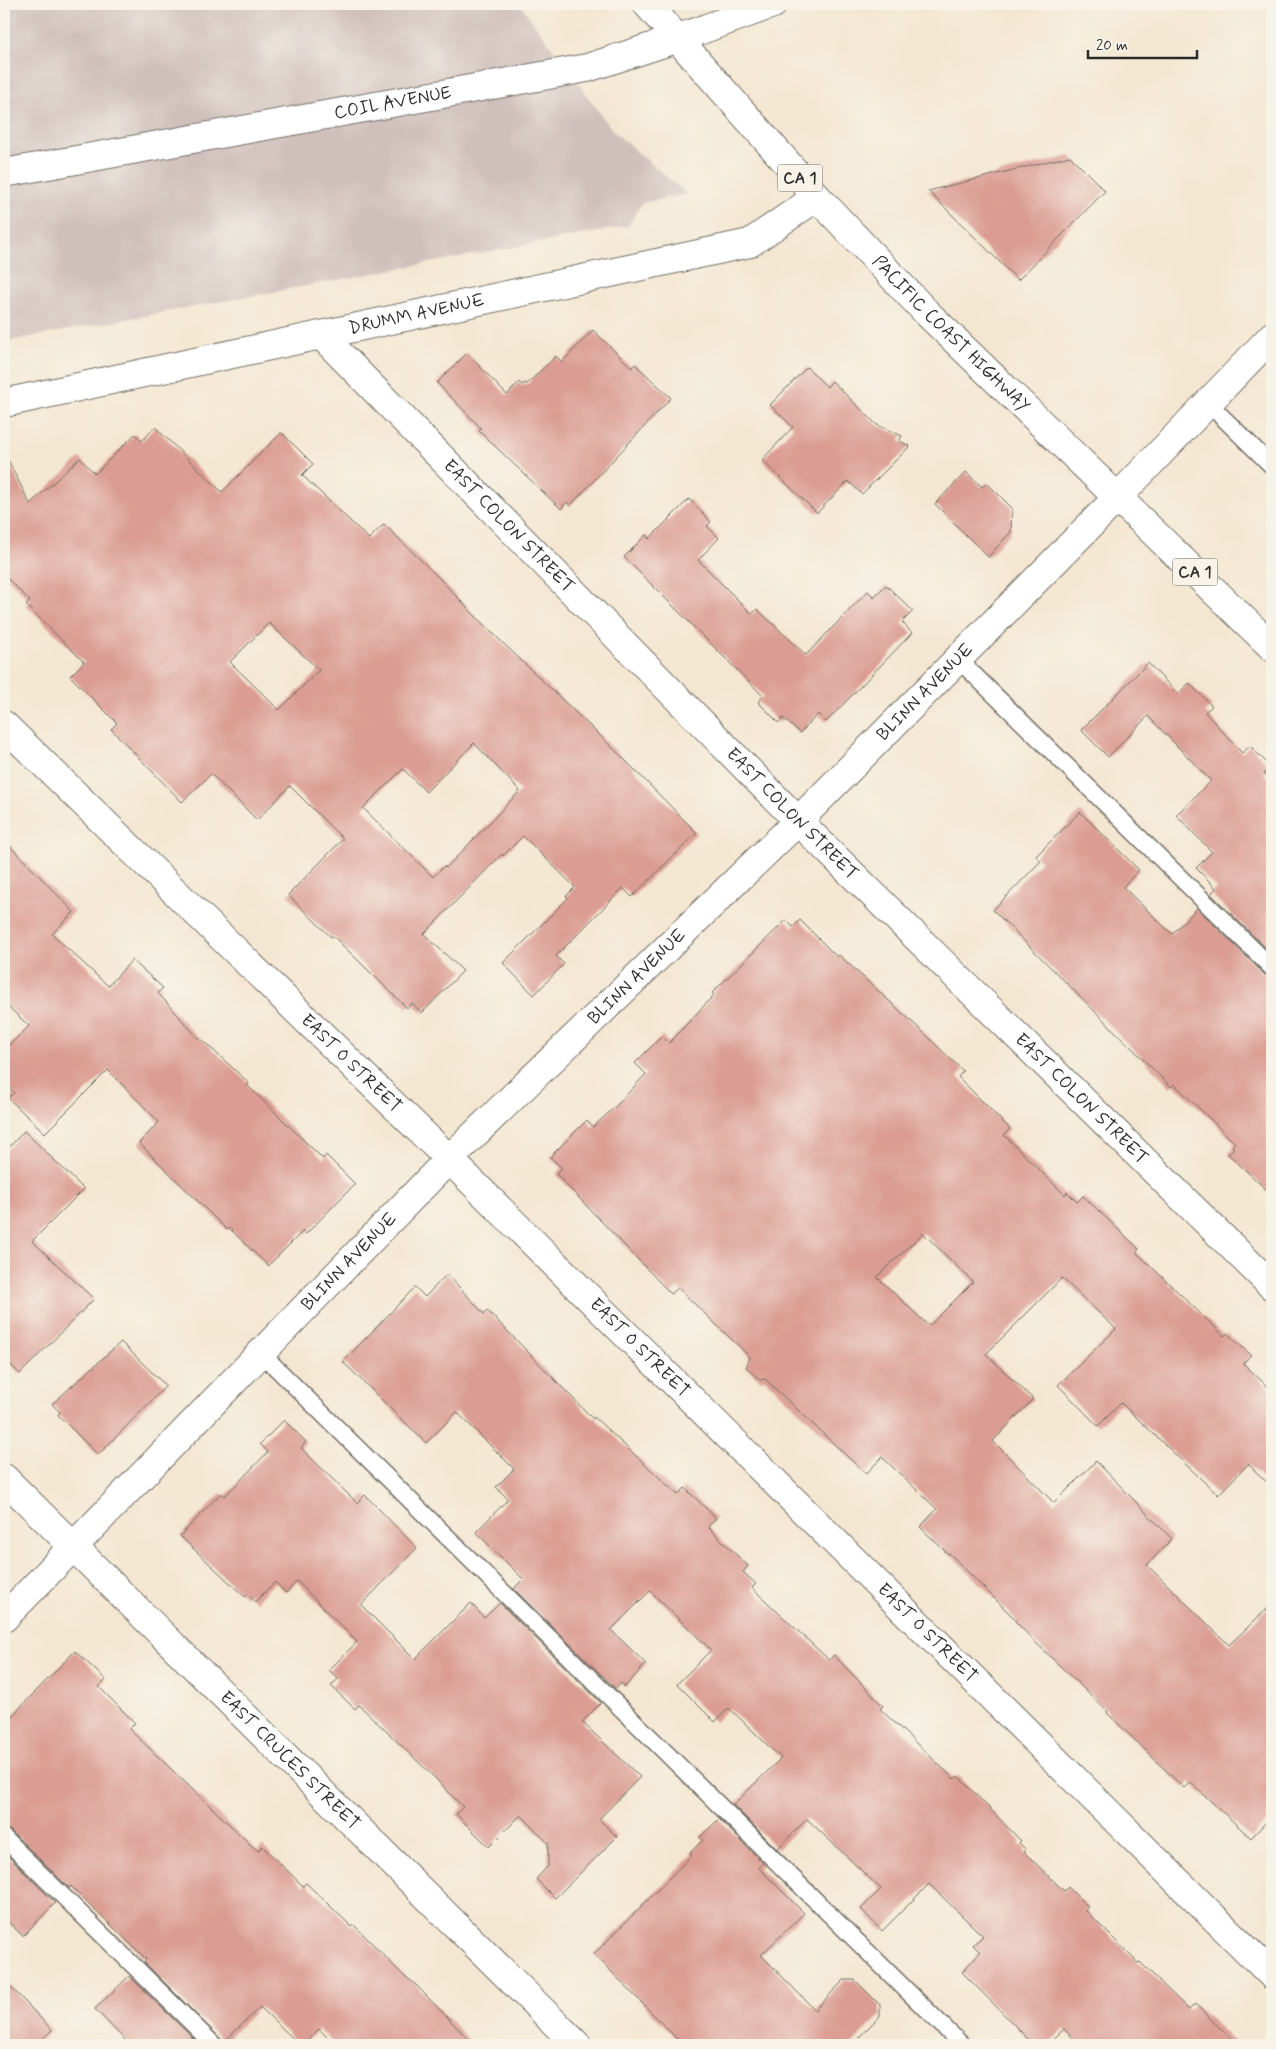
<svg xmlns="http://www.w3.org/2000/svg" width="1276" height="2049" font-family="Mynerve,sans-serif">
	<style>
		.industrial { fill: #d0c0bc }
		.building { fill: #db9d93; fill-rule: evenodd }
		.lines { fill: none; stroke-linecap: round; stroke-linejoin: round }
		.lane-casing { stroke: #716d65; stroke-width: 19 }
		.street-casing { stroke: #716d65; stroke-width: 30 }
		.secondary-casing { stroke: #716d65; stroke-width: 30 }
		.highway-casing { stroke: #716d65; stroke-width: 30 }
		.lane { stroke: #fff; stroke-width: 16 }
		.street { stroke: #fff; stroke-width: 28 }
		.secondary { stroke: #fff; stroke-width: 28 }
		.highway { stroke: #fff; stroke-width: 28 }
		.labels { text-anchor: middle; dominant-baseline: central; stroke-width: 4.5; stroke-linejoin: round; paint-order: stroke }
		.shield { fill: #f7f3e8; stroke: #686764; stroke-width: 1 }
		.shield-label { font-size: 16px; font-weight: bold; fill: #2b2b2b }
		.street-label { font-size: 18px; fill: #2b2b2b; stroke: #f7f3e8 }
	</style>
	<rect width="100%" height="100%" fill="#f7f3e8"/>
	<filter id="ink" filterUnits="userSpaceOnUse"><feTurbulence type="fractalNoise" baseFrequency=".02" numOctaves="2"/><feDisplacementMap in="SourceGraphic" scale="10" xChannelSelector="R" yChannelSelector="G"/><feConvolveMatrix kernelMatrix="1 2 1 2 8 2 1 2 1" color-interpolation-filters="sRGB"/></filter>
	<filter id="wash" filterUnits="userSpaceOnUse"><feTurbulence type="fractalNoise" baseFrequency=".0096" numOctaves="4" result="noise"/><feDisplacementMap in="SourceGraphic" scale="20" xChannelSelector="R" yChannelSelector="G"/><feGaussianBlur stdDeviation="1.12" result="paint"/><feColorMatrix in="noise" values="0 0 0 0 0 0 0 0 0 0 0 0 0 0 0 0 0 1.4 0 .05"/><feComposite in="paint" operator="in"/></filter>
	<g filter="url(#wash)">
		<rect width="100%" height="100%" fill="#f4e7d2"/>
		<path class="industrial" d="M 4,4 L 520,4 L 613,131 L 687,194 L 642,203 L 628,226 L 4,342 Z"/>
		<g id="blocks">
			<g class="building">
				<path d="M 1070,156 L 1105,191 L 1018,280 L 928,191 Z"/>
				<path d="M 593,330 L 632,368 L 635,364 L 671,398 L 570,506 L 567,502 L 561,509 L 479,431 L 481,428 L 437,383 L 467,353 L 507,395 L 519,382 L 522,385 L 525,383 L 527,384 L 556,356 L 562,362 Z"/>
				<path d="M 807,367 L 827,387 L 832,381 L 877,425 L 902,436 L 899,441 L 910,446 L 862,494 L 848,481 L 817,513 L 762,460 L 793,427 L 770,405 Z"/>
				<path d="M 155,427 L 222,492 L 281,433 L 284,435 L 313,464 L 302,475 L 369,539 L 384,524 L 439,578 L 482,623 L 616,751 L 697,833 L 632,897 L 623,888 L 556,956 L 564,964 L 534,995 L 503,963 L 568,898 L 566,896 L 575,887 L 523,836 L 503,856 L 502,854 L 424,934 L 463,971 L 422,1013 L 412,1003 L 407,1008 L 333,936 L 331,937 L 288,895 L 343,839 L 290,786 L 257,820 L 211,774 L 182,802 L 111,729 L 117,723 L 70,676 L 84,662 L 26,605 L 30,601 L 4,575 L 4,452 L 30,504 L 80,458 L 95,474 L 135,434 L 142,441 ZM 269,623 L 319,670 L 279,710 L 230,662 ZM 474,743 L 520,791 L 446,868 L 444,866 L 433,877 L 363,808 L 403,769 L 426,792 Z"/>
				<path d="M 966,472 L 982,487 L 987,483 L 1012,508 L 1011,532 L 988,557 L 935,504 Z"/>
				<path d="M 689,499 L 711,522 L 707,526 L 719,538 L 698,560 L 752,614 L 757,609 L 806,655 L 868,591 L 874,597 L 886,585 L 913,611 L 902,622 L 912,633 L 826,722 L 818,714 L 800,733 L 783,718 L 779,723 L 758,702 L 763,696 L 624,557 L 646,535 L 649,539 Z"/>
				<path d="M 1148,663 L 1178,694 L 1189,683 L 1212,706 L 1205,712 L 1242,753 L 1250,746 L 1271,767 L 1264,773 L 1272,782 L 1272,954 L 1211,894 L 1216,888 L 1196,868 L 1212,852 L 1176,815 L 1211,781 L 1148,716 L 1108,757 L 1081,730 Z"/>
				<path d="M 1080,812 L 1139,870 L 1123,887 L 1172,934 L 1197,908 L 1265,975 L 1272,978 L 1272,1195 L 1228,1154 L 1234,1148 L 1232,1146 L 1235,1143 L 1174,1084 L 1171,1087 L 993,910 L 1041,861 L 1036,856 Z"/>
				<path d="M 4,840 L 74,912 L 52,934 L 108,986 L 132,960 L 163,988 L 158,993 L 199,1039 L 200,1038 L 249,1083 L 247,1085 L 323,1159 L 326,1155 L 355,1184 L 306,1234 L 303,1231 L 268,1266 L 229,1228 L 227,1230 L 139,1143 L 159,1122 L 108,1070 L 45,1133 L 8,1098 L 14,1093 L 4,1081 L 4,1050 L 29,1026 L 4,1003 Z"/>
				<path d="M 786,920 L 793,927 L 800,920 L 837,957 L 839,955 L 923,1032 L 963,1071 L 958,1077 L 1010,1129 L 1004,1135 L 1065,1195 L 1067,1192 L 1077,1202 L 1083,1196 L 1139,1249 L 1136,1252 L 1224,1336 L 1227,1333 L 1251,1355 L 1243,1363 L 1272,1391 L 1272,1487 L 1248,1464 L 1218,1495 L 1121,1403 L 1098,1426 L 1058,1385 L 1116,1329 L 1062,1278 L 986,1354 L 1033,1399 L 993,1441 L 1054,1503 L 1096,1461 L 1172,1539 L 1147,1565 L 1229,1645 L 1272,1604 L 1272,1816 L 1251,1838 L 1190,1782 L 1184,1788 L 1107,1713 L 1108,1712 L 1034,1641 L 1015,1621 L 1016,1620 L 949,1553 L 948,1554 L 920,1527 L 937,1509 L 882,1457 L 866,1474 L 765,1379 L 760,1380 L 746,1367 L 750,1357 L 678,1288 L 671,1294 L 556,1174 L 562,1168 L 550,1157 L 587,1120 L 593,1127 L 617,1105 L 646,1074 L 635,1063 L 662,1036 L 669,1043 L 714,995 L 712,993 ZM 923,1233 L 973,1282 L 929,1326 L 877,1277 Z"/>
				<path d="M 24,1131 L 84,1189 L 32,1241 L 94,1299 L 20,1374 L 4,1358 L 4,1153 Z"/>
				<path d="M 447,1274 L 484,1314 L 487,1310 L 593,1419 L 594,1417 L 678,1495 L 685,1488 L 716,1518 L 708,1527 L 748,1566 L 743,1572 L 756,1584 L 752,1588 L 829,1660 L 834,1655 L 883,1706 L 880,1709 L 954,1779 L 958,1776 L 1021,1841 L 1019,1843 L 1026,1850 L 1024,1852 L 1064,1891 L 1068,1887 L 1088,1907 L 1085,1910 L 1138,1963 L 1140,1962 L 1189,2010 L 1195,2004 L 1238,2045 L 1080,2045 L 1064,2029 L 1047,2045 L 1034,2045 L 962,1972 L 980,1952 L 973,1945 L 983,1936 L 929,1884 L 882,1931 L 861,1909 L 881,1889 L 807,1819 L 777,1849 L 733,1805 L 781,1758 L 729,1708 L 715,1722 L 677,1684 L 711,1650 L 650,1591 L 611,1630 L 646,1664 L 625,1687 L 621,1683 L 616,1689 L 514,1589 L 523,1579 L 476,1532 L 508,1499 L 496,1487 L 514,1469 L 457,1412 L 426,1443 L 343,1362 L 415,1287 L 425,1297 Z"/>
				<path d="M 121,1342 L 166,1386 L 98,1455 L 58,1415 L 60,1412 L 52,1404 Z"/>
				<path d="M 284,1420 L 306,1442 L 301,1448 L 357,1503 L 365,1495 L 417,1548 L 361,1605 L 415,1659 L 471,1603 L 484,1618 L 500,1603 L 601,1703 L 582,1722 L 640,1777 L 599,1819 L 617,1837 L 555,1898 L 536,1879 L 548,1866 L 548,1843 L 521,1815 L 489,1847 L 456,1814 L 463,1807 L 434,1777 L 359,1705 L 355,1709 L 331,1686 L 338,1679 L 329,1670 L 357,1642 L 297,1581 L 286,1593 L 275,1582 L 255,1602 L 248,1594 L 245,1597 L 180,1536 L 221,1493 L 225,1496 L 268,1452 L 260,1444 Z"/>
				<path d="M 75,1651 L 106,1680 L 99,1687 L 135,1723 L 129,1729 L 251,1845 L 258,1851 L 262,1846 L 303,1886 L 306,1883 L 352,1927 L 354,1925 L 402,1974 L 415,1984 L 474,2045 L 335,2045 L 319,2029 L 303,2045 L 300,2045 L 260,2007 L 224,2042 L 144,1962 L 146,1959 L 71,1886 L 69,1888 L 11,1831 L 4,1828 L 4,1724 Z"/>
				<path d="M 719,1819 L 763,1863 L 759,1868 L 804,1913 L 761,1955 L 815,2010 L 844,1980 L 855,1980 L 880,2005 L 880,2016 L 851,2045 L 683,2045 L 594,1954 L 692,1855 L 690,1853 L 703,1840 L 700,1837 Z"/>
				<path d="M 4,1852 L 55,1903 L 23,1936 L 4,1918 Z"/>
				<path d="M 129,1976 L 200,2045 L 130,2045 L 95,2009 Z"/>
				<path d="M 4,1980 L 52,2030 L 36,2045 L 4,2045 Z"/>
			</g>
		</g>
	</g>
	<g filter="url(#ink)">
		<use href="#blocks" fill-opacity="0" stroke="#716d65" stroke-width="1"/>
		<g class="lines">
			<g class="lane-casing">
				<g id="lane">
					<path d="M 1208,403 L 1272,466"/>
					<path d="M 957,658 L 1272,968"/>
					<path d="M 261,1353 L 962,2045"/>
					<path d="M 4,1838 L 214,2045"/>
				</g>
			</g>
			<g class="street-casing">
				<g id="street">
					<path id="s1" d="M 4,173 L 587,68 L 679,38 L 773,4"/>
					<path id="s2" d="M 321,335 L 798,821 L 1272,1286"/>
					<path id="s3" d="M 4,403 L 750,243 L 817,197"/>
					<path id="s4" d="M 4,725 L 449,1159 L 1272,1975"/>
					<path id="s5" d="M 4,1478 L 577,2045"/>
					<path id="s6" d="M 4,1618 L 449,1159 L 798,821 L 1118,497"/>
				</g>
			</g>
			<g class="secondary-casing">
				<path id="secondary" d="M 1118,497 L 1272,336"/>
			</g>
			<g class="highway-casing">
				<g id="highway">
					<path id="s7" d="M 647,4 L 817,197 L 926,312 L 1272,647"/>
				</g>
			</g>
			<use href="#lane" class="lane"/>
			<use href="#street" class="street"/>
			<use href="#secondary" class="secondary"/>
			<use href="#highway" class="highway"/>
		</g>
	</g>
	<g class="labels">
		<g class="shield">
			<rect x="777.5" y="164.5" width="45" height="27" rx="4"/>
			<rect x="1172.5" y="558.5" width="45" height="27" rx="4"/>
		</g>
		<g class="shield-label">
			<text x="800" y="178">CA 1</text>
			<text x="1195" y="572">CA 1</text>
		</g>
		<g class="street-label">
			<text stroke="none"><textPath href="#s1" startOffset="395">COIL AVENUE</textPath></text>
			<text stroke="none"><textPath href="#s3" startOffset="422">DRUMM AVENUE</textPath></text>
			<text stroke="none"><textPath href="#s7" startOffset="449">PACIFIC COAST HIGHWAY</textPath></text>
			<text stroke="none"><textPath href="#s2" startOffset="268">EAST COLON STREET</textPath></text>
			<text stroke="none"><textPath href="#s6" startOffset="1306">BLINN AVENUE</textPath></text>
			<text stroke="none"><textPath href="#s2" startOffset="672">EAST COLON STREET</textPath></text>
			<text stroke="none"><textPath href="#s6" startOffset="901">BLINN AVENUE</textPath></text>
			<text stroke="none"><textPath href="#s4" startOffset="485">EAST O STREET</textPath></text>
			<text stroke="none"><textPath href="#s2" startOffset="1078">EAST COLON STREET</textPath></text>
			<text stroke="none"><textPath href="#s6" startOffset="496">BLINN AVENUE</textPath></text>
			<text stroke="none"><textPath href="#s4" startOffset="890">EAST O STREET</textPath></text>
			<text stroke="none"><textPath href="#s4" startOffset="1295">EAST O STREET</textPath></text>
			<text stroke="none"><textPath href="#s5" startOffset="402">EAST CRUCES STREET</textPath></text>
		</g>
	</g>
	<rect width="1276" height="2049" fill="none" stroke="#f7f3e8" stroke-width="20"/>
	<path d="M1088 50v8h109v-8" fill="none" stroke="#2b2b2b" stroke-width="2.5"/>
	<text x="1096" y="50" font-size="15" fill="#2b2b2b" stroke="#f7f3e8" stroke-width="4" paint-order="stroke">20 m</text>
</svg>
